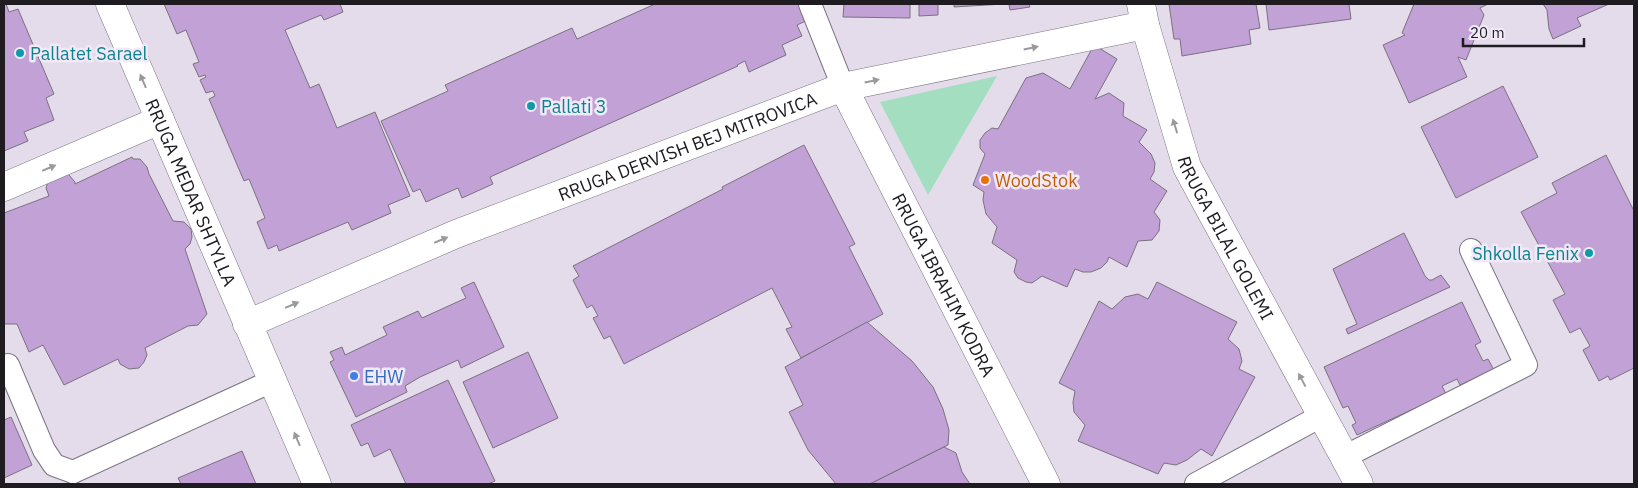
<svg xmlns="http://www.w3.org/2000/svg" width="1638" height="488" font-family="'IBM Plex Sans',sans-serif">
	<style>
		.green { fill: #a2debf }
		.building { fill: #c1a1d6; stroke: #79727f }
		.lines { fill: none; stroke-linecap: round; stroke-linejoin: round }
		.lane-casing { stroke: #7c7482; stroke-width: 24 }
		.street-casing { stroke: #7c7482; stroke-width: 29 }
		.secondary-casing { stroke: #7c7482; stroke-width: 29 }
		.lane { stroke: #fff; stroke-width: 22 }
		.street { stroke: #fff; stroke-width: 28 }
		.secondary { stroke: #fff; stroke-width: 28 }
		.oneway { fill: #9a999b }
		.culture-dot { fill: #0f9aa8; stroke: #f2e9f8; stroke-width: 2 }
		.food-dot { fill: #e8710a; stroke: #f2e9f8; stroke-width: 2 }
		.shop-dot { fill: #3f7fe0; stroke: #f2e9f8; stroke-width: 2 }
		.labels { text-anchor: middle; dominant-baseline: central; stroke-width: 5; stroke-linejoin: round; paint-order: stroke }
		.culture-label { font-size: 18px; fill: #0d838f; stroke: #f2e9f8; text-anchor: start }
		.street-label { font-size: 18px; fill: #1f1c21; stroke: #f2e9f8 }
		.food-label { font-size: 18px; fill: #c56008; stroke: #f2e9f8; text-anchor: start }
		.shop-label { font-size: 18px; fill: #366cbe; stroke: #f2e9f8; text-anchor: start }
	</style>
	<rect width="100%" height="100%" fill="#e5dceb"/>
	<path class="green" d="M 997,76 L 928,195 L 880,102 Z"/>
	<g class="building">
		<path d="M 4,4 L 6,4 L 9,12 L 18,9 L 54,94 L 46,98 L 54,120 L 24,132 L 28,141 L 4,151 Z"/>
		<path d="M 164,4 L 340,4 L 343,12 L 324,20 L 321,15 L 285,30 L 310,88 L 319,84 L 337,128 L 375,112 L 410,196 L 388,205 L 391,213 L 352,230 L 348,222 L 279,251 L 277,245 L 268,249 L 257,222 L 265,218 L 249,179 L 244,181 L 209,99 L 215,96 L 213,91 L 206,93 L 200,80 L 206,77 L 205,75 L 199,77 L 193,64 L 199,62 L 186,30 L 177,34 Z"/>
		<path d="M 655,4 L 801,4 L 808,20 L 797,25 L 802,36 L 782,45 L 786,55 L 749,72 L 745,61 L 737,65 L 738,66 L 490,177 L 493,184 L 462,198 L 458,188 L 426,202 L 420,189 L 413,192 L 381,121 L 448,91 L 445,85 L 572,28 L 577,39 Z"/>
		<path d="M 844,4 L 910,4 L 910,18 L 843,17 Z"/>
		<path d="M 919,4 L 938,4 L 938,15 L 919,16 Z"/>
		<path d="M 954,4 L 1003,4 L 954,7 Z"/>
		<path d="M 1009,4 L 1029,4 L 1030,7 L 1010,10 Z"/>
		<path d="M 1169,4 L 1256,4 L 1260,28 L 1249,30 L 1251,44 L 1182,56 L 1180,39 L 1174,39 Z"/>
		<path d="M 1266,4 L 1349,4 L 1351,19 L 1269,30 Z"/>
		<path d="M 1414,4 L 1488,4 L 1480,8 L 1484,15 L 1466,60 L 1458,57 L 1467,77 L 1409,103 L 1383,45 L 1405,35 L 1402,33 Z"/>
		<path d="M 1543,4 L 1609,4 L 1577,18 L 1581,26 L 1553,39 L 1549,29 L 1547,10 Z"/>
		<path d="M 1094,45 L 1117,59 L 1095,99 L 1109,93 L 1124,103 L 1123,116 L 1147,130 L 1139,142 L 1151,154 L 1155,163 L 1154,172 L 1150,179 L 1167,191 L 1154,212 L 1160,220 L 1159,231 L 1152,240 L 1138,241 L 1127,267 L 1109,257 L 1107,262 L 1101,268 L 1091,272 L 1083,272 L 1075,269 L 1067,287 L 1042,276 L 1032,283 L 1026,282 L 1018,278 L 1014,272 L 1017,260 L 992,243 L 997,227 L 986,214 L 983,200 L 984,192 L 973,185 L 985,154 L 980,148 L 980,140 L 985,133 L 992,128 L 998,129 L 1026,78 L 1043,73 L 1070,89 Z"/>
		<path d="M 1503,86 L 1538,157 L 1456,198 L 1421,127 Z"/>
		<path d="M 804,145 L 855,244 L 849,247 L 883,314 L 801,358 L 786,329 L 792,327 L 772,288 L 624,364 L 610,336 L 604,339 L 593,318 L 598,316 L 592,305 L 587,308 L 573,280 L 579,276 L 573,266 L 723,189 L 722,187 Z"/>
		<path d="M 1606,155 L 1634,211 L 1634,368 L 1610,380 L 1608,376 L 1599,381 L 1583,350 L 1590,346 L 1580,328 L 1570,333 L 1553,300 L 1565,294 L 1521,212 L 1557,193 L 1552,183 Z"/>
		<path d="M 132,157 L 133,159 L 140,159 L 147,167 L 149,174 L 173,221 L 184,222 L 191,229 L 192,237 L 190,244 L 185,249 L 207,314 L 198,325 L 188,326 L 145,348 L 147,355 L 144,362 L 139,368 L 129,369 L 120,364 L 118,359 L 64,385 L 43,345 L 29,352 L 17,324 L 4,324 L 4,213 L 49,196 L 46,188 L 49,179 L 68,174 L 75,182 L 75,184 Z"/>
		<path d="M 1404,233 L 1425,276 L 1429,280 L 1432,280 L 1441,275 L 1450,287 L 1348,334 L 1346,329 L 1357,324 L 1333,269 Z"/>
		<path d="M 474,282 L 504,347 L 461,368 L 458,360 L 420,377 L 405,386 L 407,392 L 356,417 L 330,362 L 334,360 L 330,352 L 342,347 L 345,355 L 387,335 L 383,327 L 418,311 L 422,318 L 466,298 L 461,288 Z"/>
		<path d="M 1157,282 L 1237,322 L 1228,339 L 1239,349 L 1242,361 L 1239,369 L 1255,377 L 1212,456 L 1201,449 L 1187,460 L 1176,465 L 1164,463 L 1158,474 L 1078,441 L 1085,425 L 1074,412 L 1073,402 L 1075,391 L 1059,383 L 1099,301 L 1112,309 L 1125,297 L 1138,294 L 1148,299 Z"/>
		<path d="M 1462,302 L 1481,342 L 1475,345 L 1483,361 L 1488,359 L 1494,370 L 1460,385 L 1457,379 L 1442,386 L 1446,394 L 1357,435 L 1352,425 L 1356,423 L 1348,406 L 1343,408 L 1324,367 Z"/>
		<path d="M 867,322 L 912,361 L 933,387 L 943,409 L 949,430 L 948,445 L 870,484 L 836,484 L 808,450 L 789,412 L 803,405 L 785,367 Z"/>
		<path d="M 528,352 L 558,418 L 493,448 L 463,382 Z"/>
		<path d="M 448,380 L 495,481 L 488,484 L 406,484 L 390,449 L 374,457 L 368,443 L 361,446 L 351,425 Z"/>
		<path d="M 11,417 L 32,465 L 4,478 L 4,420 Z"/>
		<path d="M 944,447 L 956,453 L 962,472 L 970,484 L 870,484 Z"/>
		<path d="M 242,451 L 256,484 L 181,484 L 178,478 Z"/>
	</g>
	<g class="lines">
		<g class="lane-casing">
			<g id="lane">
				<path d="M 810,4 L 843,87"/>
				<path d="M 8,365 L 44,450 L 54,465 L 73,472"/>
				<path d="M 1344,457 L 1526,365 L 1471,250"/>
				<path d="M 73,472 L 272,381"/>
				<path d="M 1196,484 L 1321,416"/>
			</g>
		</g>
		<g class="street-casing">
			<g id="street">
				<path id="s1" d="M 1141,4 L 1145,25 L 1187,167 L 1359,484"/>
				<path id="s2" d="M 843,87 L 1046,484"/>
				<path d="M 4,187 L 160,120"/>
				<path id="s3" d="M 247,324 L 456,234 L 843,87 L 1145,25"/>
			</g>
		</g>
		<g class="secondary-casing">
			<g id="secondary">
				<path id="s4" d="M 110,4 L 317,484"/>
			</g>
		</g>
		<use href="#lane" class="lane"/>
		<use href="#street" class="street"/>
		<use href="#secondary" class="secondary"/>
	</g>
	<defs><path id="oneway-solid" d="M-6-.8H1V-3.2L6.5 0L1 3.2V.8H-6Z" transform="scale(1.25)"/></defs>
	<g class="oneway">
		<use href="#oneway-solid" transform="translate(1031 48) rotate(-12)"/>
		<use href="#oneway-solid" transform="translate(143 81) rotate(-113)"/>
		<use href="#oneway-solid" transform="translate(872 81) rotate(-12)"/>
		<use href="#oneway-solid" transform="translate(1175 126) rotate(-107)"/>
		<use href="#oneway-solid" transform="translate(49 168) rotate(-23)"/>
		<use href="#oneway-solid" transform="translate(441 240) rotate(-23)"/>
		<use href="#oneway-solid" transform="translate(292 305) rotate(-23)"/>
		<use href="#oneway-solid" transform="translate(1302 380) rotate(-118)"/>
		<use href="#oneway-solid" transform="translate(297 439) rotate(-113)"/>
	</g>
	<g class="culture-dot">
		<circle cx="20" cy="53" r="5"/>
		<circle cx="531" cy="106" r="5"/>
		<circle cx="1589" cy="253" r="5"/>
	</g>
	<circle class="food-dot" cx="985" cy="180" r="5"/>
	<circle class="shop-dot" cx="354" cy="376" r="5"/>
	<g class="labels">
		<g class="culture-label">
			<text x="30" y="53">Pallatet Sarael</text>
			<text x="541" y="106">Pallati 3</text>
			<text x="1579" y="253" text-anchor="end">Shkolla Fenix</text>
		</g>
		<g class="street-label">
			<text stroke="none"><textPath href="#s3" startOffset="475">RRUGA DERVISH BEJ MITROVICA</textPath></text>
			<text stroke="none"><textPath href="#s4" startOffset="205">RRUGA MEDAR SHTYLLA</textPath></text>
			<text stroke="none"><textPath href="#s1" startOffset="250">RRUGA BILAL GOLEMI</textPath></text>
			<text stroke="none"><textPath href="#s2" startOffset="222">RRUGA IBRAHIM KODRA</textPath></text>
		</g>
		<g class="food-label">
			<text x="995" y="180">WoodStok</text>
		</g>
		<g class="shop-label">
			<text x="364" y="376">EHW</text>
		</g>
	</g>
	<rect width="1638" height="488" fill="none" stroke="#1f1c21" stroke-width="10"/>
	<path d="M1463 38v8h121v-8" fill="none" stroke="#1f1c21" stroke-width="2.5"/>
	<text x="1470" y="38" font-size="15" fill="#1f1c21" stroke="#f2e9f8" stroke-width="4" paint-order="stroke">20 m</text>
</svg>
